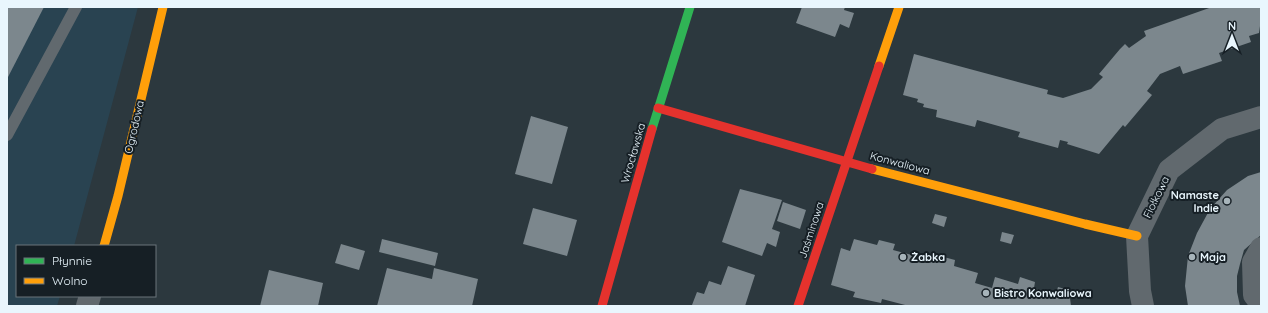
<svg xmlns="http://www.w3.org/2000/svg" width="1268" height="313" font-family="Quicksand,sans-serif">
	<style>
		.built { fill: #294351 }
		.building { fill: #7c878d }
		.lines { fill: none; stroke-linecap: round; stroke-linejoin: round }
		.lane { stroke: #61696e; stroke-width: 12 }
		.street { stroke: #61696e; stroke-width: 22 }
		.fast { stroke: #30b455; stroke-width: 9 }
		.slow { stroke: #ff9f0a; stroke-width: 9 }
		.jam { stroke: #e5322d; stroke-width: 9 }
		.poi-dot { fill: #a7b4ba; stroke: #161f25; stroke-width: 1.5 }
		.labels { text-anchor: middle; dominant-baseline: central; stroke-width: 4; stroke-linejoin: round; paint-order: stroke }
		.street-label { font-size: 11px; fill: #e9f6fd; stroke: #161f25 }
		.poi-label { font-size: 11px; font-weight: bold; fill: #e9f6fd; stroke: #161f25; text-anchor: start }
	</style>
	<rect width="100%" height="100%" fill="#2c383e"/>
	<path class="built" d="M 7,7 L 138,7 L 74,246 L 17,246 L 17,296 L 60,296 L 57,306 L 7,306 Z"/>
	<g class="building">
		<path d="M 7,7 L 44,7 L 7,79 Z"/>
		<path d="M 802,7 L 845,7 L 844,10 L 854,13 L 849,28 L 840,24 L 835,37 L 796,23 Z"/>
		<path d="M 1212,7 L 1261,7 L 1261,19 L 1259,33 L 1249,36 L 1251,42 L 1219,53 L 1222,61 L 1183,74 L 1180,66 L 1160,74 L 1147,91 L 1152,95 L 1125,127 L 1123,125 L 1099,154 L 1067,144 L 1068,142 L 1060,140 L 1058,148 L 1018,137 L 1020,132 L 977,120 L 975,127 L 936,117 L 937,110 L 923,107 L 924,104 L 917,102 L 918,99 L 903,95 L 914,54 L 1048,90 L 1047,94 L 1063,98 L 1091,89 L 1103,77 L 1099,74 L 1120,49 L 1125,44 L 1129,48 L 1146,36 L 1144,31 Z"/>
		<path d="M 531,116 L 568,127 L 552,184 L 515,174 Z"/>
		<path d="M 1261,172 L 1261,235 L 1244,250 L 1240,264 L 1237,276 L 1237,292 L 1240,306 L 1188,306 L 1185,286 L 1188,256 L 1197,233 L 1210,209 L 1227,190 L 1248,176 Z"/>
		<path d="M 740,189 L 782,200 L 772,229 L 780,232 L 776,247 L 767,243 L 762,256 L 722,242 Z"/>
		<path d="M 783,202 L 806,210 L 800,229 L 777,221 Z"/>
		<path d="M 533,208 L 577,220 L 567,256 L 523,244 Z"/>
		<path d="M 935,214 L 947,217 L 944,227 L 932,223 Z"/>
		<path d="M 1002,232 L 1014,235 L 1011,244 L 1000,241 Z"/>
		<path d="M 382,239 L 438,253 L 435,266 L 379,252 Z"/>
		<path d="M 854,239 L 877,245 L 879,240 L 895,244 L 893,250 L 938,262 L 940,256 L 955,260 L 954,266 L 978,273 L 975,283 L 992,288 L 995,277 L 1018,284 L 1020,277 L 1035,282 L 1034,288 L 1056,294 L 1058,287 L 1069,290 L 1071,306 L 909,306 L 882,299 L 881,303 L 853,297 L 855,292 L 831,285 L 841,248 L 850,251 Z"/>
		<path d="M 341,244 L 365,251 L 359,270 L 335,263 Z"/>
		<path d="M 728,266 L 755,275 L 745,306 L 695,306 L 692,305 L 697,292 L 704,294 L 709,281 L 721,285 Z"/>
		<path d="M 387,268 L 432,279 L 434,268 L 478,279 L 472,306 L 377,306 Z"/>
		<path d="M 269,270 L 323,283 L 318,306 L 260,306 Z"/>
	</g>
	<g class="lines">
		<path class="lane" d="M 7,135 L 76,7"/>
		<g class="street">
			<path d="M 1261,248 L 1253,262 L 1254,295 L 1261,304"/>
			<path d="M 87,306 L 90,296"/>
			<path d="M 1143,306 L 1140,291 L 1137,236 L 1169,170 L 1222,129 L 1261,117"/>
		</g>
		<path class="fast" d="M 652,129 L 690,7"/>
		<g class="slow">
			<path d="M 879,66 L 899,7"/>
			<path d="M 872,169 L 1085,224 L 1137,236"/>
			<path d="M 104,246 L 118,196 L 163,7"/>
		</g>
		<g class="jam">
			<path d="M 658,108 L 872,169"/>
			<path d="M 602,306 L 652,129"/>
			<path d="M 798,306 L 879,66"/>
		</g>
	</g>
	<g class="poi-dot">
		<circle cx="1227" cy="201" r="4"/>
		<circle cx="903" cy="257" r="4"/>
		<circle cx="1192" cy="257" r="4"/>
		<circle cx="986" cy="293" r="4"/>
	</g>
	<g class="labels">
		<g class="street-label">
			<text transform="translate(134 127) rotate(-77)">Ogrodowa</text>
			<text transform="translate(633 153) rotate(-74)">Wrocławska</text>
			<text transform="translate(900 163) rotate(15)">Konwaliowa</text>
			<text transform="translate(1156 197) rotate(-64)">Fiołkowa</text>
			<text transform="translate(811 230) rotate(-72)">Jaśminowa</text>
		</g>
		<g class="poi-label">
			<text x="1219" y="195" text-anchor="end">Namaste<tspan x="1219" dy="13">Indie</tspan></text>
			<text x="911" y="257">Żabka</text>
			<text x="1200" y="257">Maja</text>
			<text x="994" y="293">Bistro Konwaliowa</text>
		</g>
	</g>
	<rect width="1268" height="313" fill="none" stroke="#e9f6fd" stroke-width="16"/>
	<rect x="16" y="245" width="140" height="52" fill="#161f25" stroke="#6a757b"/>
	<rect x="24" y="258" width="20" height="6" fill="#30b455" stroke="#6a757b"/>
	<text x="52" y="265" font-size="12" fill="#e9f6fd">Płynnie</text>
	<rect x="24" y="278" width="20" height="6" fill="#ff9f0a" stroke="#6a757b"/>
	<text x="52" y="285" font-size="12" fill="#e9f6fd">Wolno</text>
	<g transform="translate(1232 36)" stroke="#161f25" stroke-width="3" paint-order="stroke">
	<path d="M0-3L7 15L0 10L-7 15Z" fill="#e9f6fd"/>
	<text y="-6" font-size="11" font-weight="bold" text-anchor="middle" fill="#e9f6fd">N</text>
	</g>
</svg>
